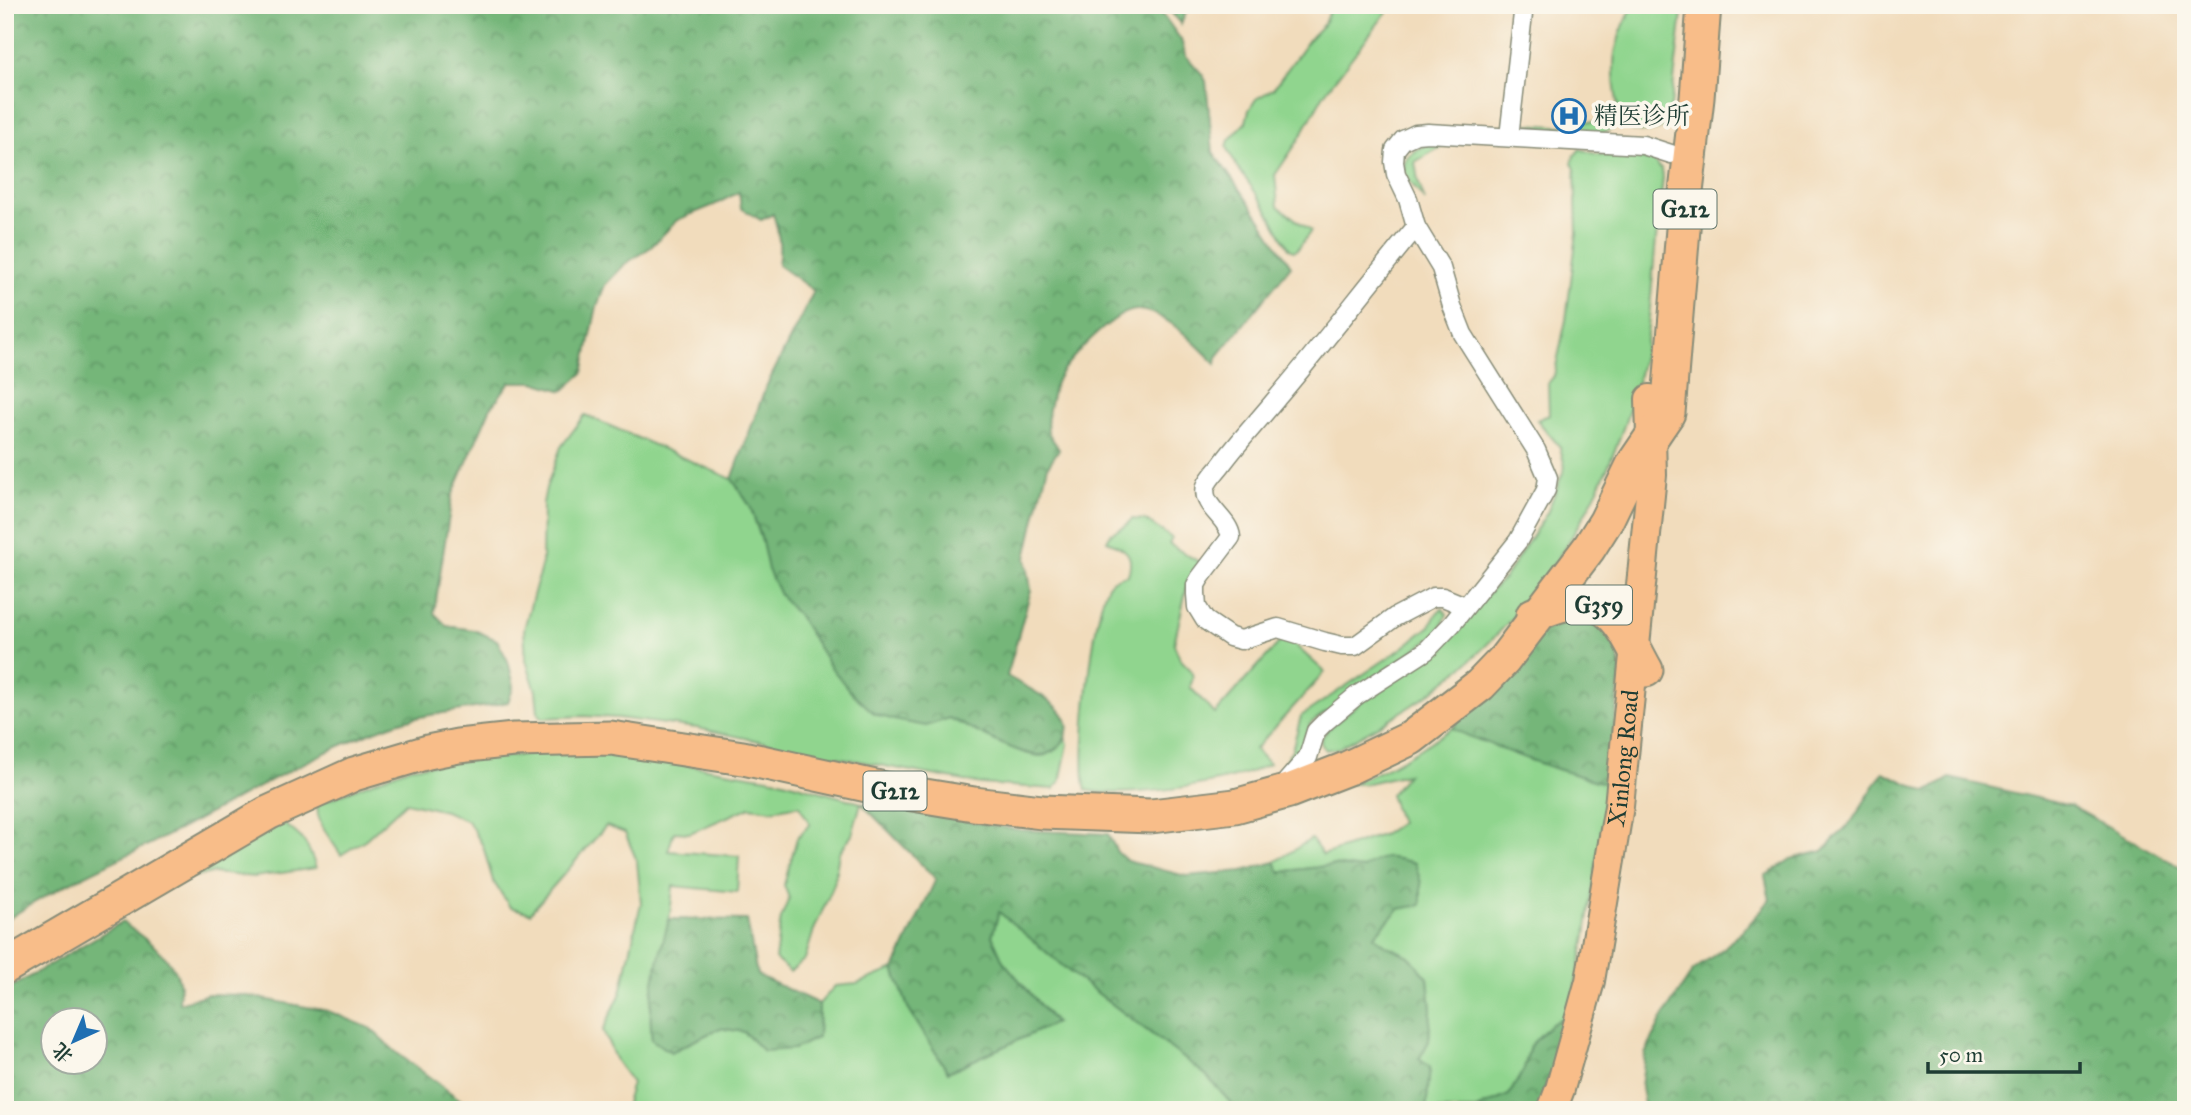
<svg xmlns="http://www.w3.org/2000/svg" width="2191" height="1115" font-family="'IM FELL Great Primer','Noto Serif SC',serif">
	<style>
		.green { fill: #90d58e; stroke: #588961; stroke-width: 2 }
		.forest { fill: url(#forest-crowns); stroke: #4a7a56; stroke-width: 2; fill-rule: evenodd }
		.lines { fill: none; stroke-linecap: round; stroke-linejoin: round }
		.street-casing { stroke: #888c78; stroke-width: 21 }
		.primary-casing { stroke: #888c78; stroke-width: 32 }
		.highway-casing { stroke: #888c78; stroke-width: 37 }
		.street { stroke: #fff; stroke-width: 18 }
		.primary { stroke: #f8bd89; stroke-width: 28 }
		.highway { stroke: #f8bd89; stroke-width: 33 }
		.labels { text-anchor: middle; dominant-baseline: central; stroke-width: 7; stroke-linejoin: round; paint-order: stroke }
		.shield { fill: #fbf7ec; stroke: #61756b; stroke-width: 2 }
		.shield-label { font-size: 23px; font-weight: bold; fill: #1f3d34 }
		.poi-label { font-size: 24px; fill: #1f3d34; stroke: #fbf7ec; text-anchor: start }
		.street-label { font-size: 24px; fill: #1f3d34; stroke: #fbf7ec }
	</style>
	<defs>
		<pattern id="forest-crowns" width="20" height="18" patternUnits="userSpaceOnUse" patternTransform="scale(1.75)"><rect width="20" height="18" fill="#74b679"/><path d="M2 6a3 3 0 1 1 6 0M12 15a3 3 0 1 1 6 0" fill="none" stroke="#5f9564"/></pattern>
	</defs>
	<rect width="100%" height="100%" fill="#fbf7ec"/>
	<filter id="ink" filterUnits="userSpaceOnUse"><feTurbulence type="fractalNoise" baseFrequency=".0143" numOctaves="2"/><feDisplacementMap in="SourceGraphic" scale="14" xChannelSelector="R" yChannelSelector="G"/><feConvolveMatrix kernelMatrix="1 2 1 2 8 2 1 2 1" color-interpolation-filters="sRGB"/></filter>
	<filter id="wash" filterUnits="userSpaceOnUse"><feTurbulence type="fractalNoise" baseFrequency=".00686" numOctaves="4" result="noise"/><feDisplacementMap in="SourceGraphic" scale="28" xChannelSelector="R" yChannelSelector="G"/><feGaussianBlur stdDeviation="1.57" result="paint"/><feColorMatrix in="noise" values="0 0 0 0 0 0 0 0 0 0 0 0 0 0 0 0 0 1.4 0 .05"/><feComposite in="paint" operator="in"/></filter>
	<g filter="url(#wash)">
		<rect width="100%" height="100%" fill="#f1dcbc"/>
		<g class="green">
			<path d="M 1331,5 L 1392,5 L 1324,94 L 1298,141 L 1275,175 L 1278,206 L 1311,231 L 1297,250 L 1293,251 L 1289,248 L 1265,206 L 1236,165 L 1227,147 L 1229,140 L 1246,122 L 1249,110 L 1256,99 L 1273,89 L 1311,37 L 1324,24 Z"/>
			<path d="M 1634,5 L 1683,5 L 1669,122 C 1662,130 1655,131 1645,132 C 1639,132 1634,133 1629,129 C 1614,116 1611,63 1617,45 C 1620,32 1627,17 1634,5 Z"/>
			<path d="M 1573,121 L 1608,123 L 1612,125 L 1612,129 C 1595,140 1544,132 1525,124 L 1571,127 Z"/>
			<path d="M 1438,141 L 1451,141 L 1415,162 L 1418,181 L 1425,201 C 1419,192 1409,183 1405,173 C 1398,154 1425,145 1438,141 Z"/>
			<path d="M 1580,149 L 1596,154 L 1652,160 L 1662,170 L 1663,178 C 1660,206 1656,234 1654,262 C 1651,292 1650,322 1644,352 C 1618,481 1546,603 1442,684 C 1410,709 1374,728 1339,748 L 1326,750 L 1321,745 L 1321,739 L 1328,729 L 1475,606 L 1505,577 L 1547,513 L 1565,467 L 1560,447 L 1537,420 L 1549,415 L 1548,383 L 1554,376 L 1566,320 L 1577,232 L 1575,169 L 1572,163 L 1575,155 Z"/>
			<path d="M 585,415 L 732,479 L 750,506 L 780,595 L 800,618 L 830,666 L 926,726 L 949,718 C 970,727 1020,756 1040,756 C 1053,755 1059,747 1066,738 L 1068,744 L 1060,782 L 1054,789 L 981,784 L 831,756 L 697,728 L 618,718 L 583,716 L 542,718 L 538,712 L 536,691 L 526,660 L 524,629 L 542,563 L 543,503 L 546,488 L 561,447 Z"/>
			<path d="M 1132,519 L 1145,520 L 1172,538 L 1169,544 L 1204,565 L 1193,574 L 1188,582 L 1174,644 L 1180,659 L 1191,670 L 1193,678 L 1190,687 L 1215,714 L 1285,636 L 1325,672 L 1255,749 L 1269,764 C 1234,784 1126,799 1086,790 C 1077,764 1093,607 1109,584 C 1113,578 1121,576 1128,575 C 1135,554 1125,548 1107,541 L 1111,533 L 1124,527 Z"/>
			<path d="M 1442,608 L 1447,614 L 1440,630 L 1433,637 L 1312,722 C 1301,737 1305,757 1284,762 L 1292,750 L 1301,716 L 1401,649 L 1430,626 L 1437,613 Z"/>
			<path d="M 1452,728 C 1465,736 1478,739 1492,745 C 1530,761 1568,773 1608,784 L 1585,942 L 1569,1014 L 1550,1025 L 1530,1046 L 1524,1069 L 1509,1095 L 1474,1110 L 1426,1110 L 1430,1068 L 1419,1059 L 1429,1041 L 1431,1009 L 1428,978 L 1409,956 L 1387,946 L 1373,936 L 1399,909 L 1362,869 L 1333,865 L 1280,872 L 1275,862 L 1311,839 L 1323,855 L 1384,834 L 1400,823 L 1390,795 L 1407,774 L 1364,784 L 1346,784 C 1385,773 1418,750 1452,728 Z"/>
			<path d="M 584,748 L 780,780 L 861,803 L 852,835 L 839,853 L 834,884 L 814,930 L 805,959 L 790,972 L 775,959 L 781,918 L 789,898 L 784,885 L 797,838 L 810,824 L 799,805 L 772,810 L 750,807 L 690,833 L 674,832 L 668,851 L 739,856 L 737,892 L 673,886 C 672,897 671,909 669,920 C 660,965 646,991 652,1040 L 671,1052 L 720,1028 L 744,1032 L 763,1051 L 818,1037 L 819,1004 L 835,986 L 857,984 L 894,969 L 909,1010 L 948,1072 L 1055,1023 L 1003,961 L 992,936 L 999,911 L 1071,973 L 1206,1075 L 1237,1110 L 624,1110 L 632,1083 L 616,1061 L 603,1030 L 621,993 L 641,903 L 637,861 L 625,833 L 606,826 L 530,913 L 510,907 L 493,881 L 483,846 L 468,821 L 445,811 L 406,802 L 366,839 L 341,855 L 323,828 L 318,815 L 317,804 L 410,767 Z"/>
			<path d="M 282,823 C 304,837 308,844 316,868 L 254,877 L 213,873 L 186,878 L 218,862 Z"/>
		</g>
		<g class="forest">
			<path d="M 5,5 L 1156,5 L 1181,40 L 1186,56 L 1202,74 L 1206,81 L 1213,152 L 1257,214 L 1291,266 L 1217,357 L 1216,364 C 1197,345 1167,312 1138,310 C 1117,308 1067,360 1058,378 C 1053,388 1045,420 1048,431 C 1049,436 1056,444 1059,449 L 1048,466 L 1035,518 L 1026,558 L 1031,590 L 1007,676 C 1029,690 1087,711 1061,744 C 1056,751 1047,756 1038,755 C 1013,753 973,729 949,718 L 926,726 L 894,720 L 875,714 L 850,691 L 830,666 L 800,618 L 780,595 L 768,570 L 761,537 L 750,506 L 732,479 L 766,387 L 814,291 L 778,265 C 781,246 779,232 773,214 L 761,220 L 741,208 L 739,192 L 714,205 L 677,220 L 651,247 L 625,264 L 605,285 L 597,306 L 583,373 L 563,391 L 534,382 L 510,382 L 490,409 L 452,496 L 434,613 L 447,626 L 474,630 L 497,640 L 508,661 L 514,686 L 508,702 C 468,711 427,712 388,726 C 316,752 252,792 184,827 C 124,858 61,883 5,921 Z"/>
			<path d="M 1165,5 L 1189,5 L 1181,24 Z"/>
			<path d="M 1592,617 L 1614,638 L 1621,668 L 1608,784 C 1568,773 1530,761 1492,745 C 1478,739 1465,736 1452,728 L 1544,631 L 1560,620 Z"/>
			<path d="M 1883,772 L 1927,792 L 1950,778 L 2071,806 L 2186,870 L 2186,1110 L 1645,1110 L 1641,1088 L 1645,1054 L 1663,1017 L 1693,971 L 1725,947 L 1751,922 L 1770,900 L 1765,876 L 1791,859 L 1823,851 L 1852,821 Z"/>
			<path d="M 861,803 L 1020,830 L 1108,834 L 1117,852 L 1127,861 L 1186,876 L 1243,871 L 1275,862 L 1280,872 L 1333,865 L 1362,869 C 1383,853 1391,857 1415,863 L 1421,883 L 1421,905 L 1399,909 L 1374,936 L 1387,946 L 1409,956 L 1428,978 L 1431,1009 L 1429,1041 L 1419,1059 L 1430,1067 L 1426,1110 L 1237,1110 L 1206,1075 L 1071,973 L 999,912 L 992,936 L 1003,961 L 1055,1023 L 948,1072 L 909,1010 L 894,969 L 936,879 Z"/>
			<path d="M 669,919 L 747,920 L 757,975 L 819,1004 L 818,1037 L 794,1049 L 763,1051 L 744,1032 L 720,1028 L 671,1052 L 652,1040 C 647,998 658,960 669,919 Z"/>
			<path d="M 122,922 C 142,937 177,958 180,986 C 180,991 179,998 179,1003 L 208,994 L 242,995 L 328,1011 L 370,1028 L 397,1053 L 474,1110 L 5,1110 L 5,991 ZM 52,1020 L 94,1020 L 94,1062 L 52,1062 Z"/>
			<path d="M 1569,1014 L 1553,1069 L 1542,1096 L 1540,1110 L 1474,1110 L 1509,1095 L 1524,1069 L 1530,1046 L 1550,1025 Z"/>
		</g>
	</g>
	<g filter="url(#ink)">
		<g class="lines">
			<g class="street-casing">
				<g id="street">
					<path d="M 1509,137 L 1524,5"/>
					<path d="M 1416,227 C 1369,283 1325,342 1277,398 C 1259,420 1239,441 1222,464 C 1217,471 1209,478 1206,486 C 1200,506 1229,518 1231,537 L 1200,578 L 1196,585 L 1196,594 L 1197,607 L 1205,620 L 1230,637 L 1241,640 L 1278,628 L 1325,642 L 1342,646 L 1355,646 L 1395,617 L 1433,597 L 1443,597 L 1465,606"/>
					<path d="M 1289,787 L 1287,781 L 1308,757 L 1316,731 L 1326,721 L 1356,696 L 1426,651 L 1452,624 L 1518,541 L 1546,490 L 1548,478 L 1536,450 L 1463,334 L 1452,306 L 1441,268 L 1416,227 L 1408,199 L 1396,174 L 1394,162 L 1395,150 L 1403,140 L 1416,134 L 1428,133 L 1643,145 L 1671,154"/>
				</g>
			</g>
			<g class="primary-casing">
				<g id="primary">
					<path id="s1" d="M 1552,1110 L 1560,1089 L 1590,981 L 1619,806 L 1652,475 L 1650,399"/>
				</g>
			</g>
			<g class="highway-casing">
				<g id="highway">
					<path d="M 1533,615 C 1543,611 1554,606 1565,604 C 1614,593 1626,635 1646,670"/>
					<path d="M 5,967 L 268,813 L 354,774 L 428,752 L 458,746 L 514,740 L 611,738 L 743,758 L 894,791 L 974,804 L 1042,812 L 1151,816 L 1235,806 L 1289,791 L 1348,768 L 1411,738 L 1480,685 L 1504,660 L 1589,548 L 1606,521 L 1634,463 L 1668,413 L 1686,192 L 1697,98 L 1704,5"/>
				</g>
			</g>
			<use href="#street" class="street"/>
			<use href="#primary" class="primary"/>
			<use href="#highway" class="highway"/>
		</g>
	</g>
	<defs>
		<g id="hospital-ring" transform="scale(1.75)"><circle r="9.5" fill="#fbf7ec" stroke="#1f6fb2" stroke-width="1.5"/><path d="M-5-5h3v3.5h4V-5h3V5h-3V1.5h-4V5h-3Z" fill="#1f6fb2"/></g>
	</defs>
	<g fill-rule="evenodd">
		<use href="#hospital-ring" x="1569" y="116"/>
	</g>
	<g class="labels">
		<g class="shield">
			<rect x="1653.5" y="189.5" width="63" height="39" rx="5"/>
			<rect x="1566" y="585.5" width="66" height="39" rx="5"/>
			<rect x="863.5" y="771.5" width="63" height="39" rx="5"/>
		</g>
		<g class="shield-label">
			<text x="1685" y="209">G212</text>
			<text x="1599" y="605">G359</text>
			<text x="895" y="791">G212</text>
		</g>
		<g class="poi-label">
			<text x="1594" y="116">精医诊所</text>
		</g>
		<g class="street-label">
			<text stroke="none"><textPath href="#s1" startOffset="360">Xinlong Road</textPath></text>
		</g>
	</g>
	<rect width="2191" height="1115" fill="none" stroke="#fbf7ec" stroke-width="28"/>
	<g transform="translate(74 1041) rotate(224)"><circle r="33" fill="#fbf7ec" stroke="#a3ada2" stroke-width="2"/>
	<path d="M0-5L12 26L0 18L-12 26Z" fill="#1f6fb2"/>
	<text y="-10" font-size="19" font-weight="bold" text-anchor="middle" fill="#1f3d34">北</text>
	</g>
	<path d="M1928 1062v10h152v-10" fill="none" stroke="#1f3d34" stroke-width="3.5"/>
	<text x="1939" y="1062" font-size="21" fill="#1f3d34" stroke="#fbf7ec" stroke-width="5" paint-order="stroke">50 m</text>
</svg>
